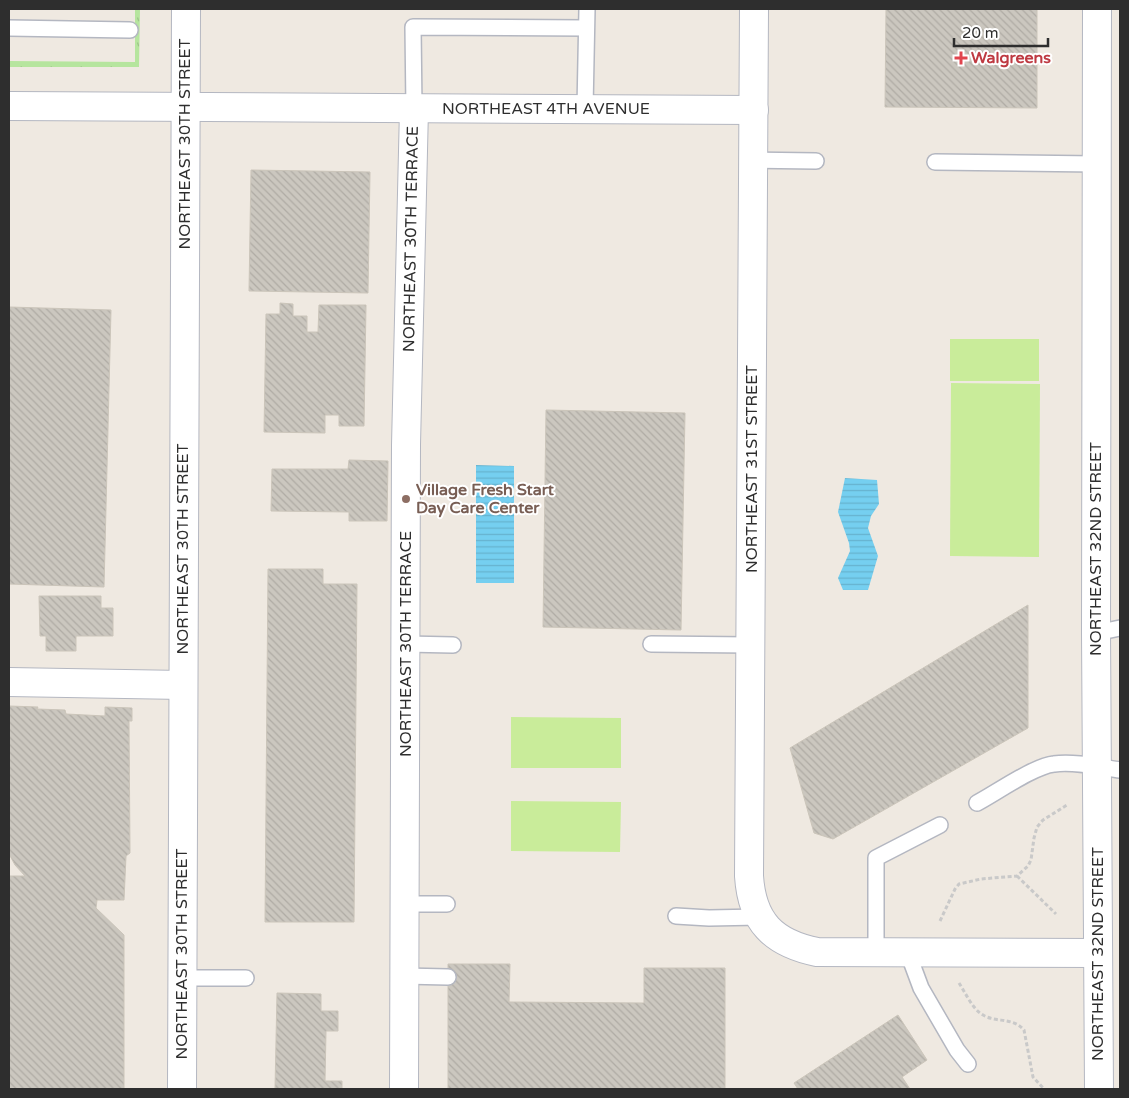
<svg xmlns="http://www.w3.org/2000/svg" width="1129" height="1098" font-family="'Varela Round',sans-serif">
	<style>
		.grass { fill: url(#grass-tufts) }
		.pitch { fill: #c9ec9a }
		.water { fill: url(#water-rules) }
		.building { fill: url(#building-back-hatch); stroke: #cbc5ba }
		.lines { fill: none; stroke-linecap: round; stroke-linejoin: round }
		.service-casing { stroke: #b4b7c1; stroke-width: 18 }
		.minor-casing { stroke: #b4b7c1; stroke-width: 30 }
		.path { stroke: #c9c9c9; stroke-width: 3; stroke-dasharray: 4 2.5; stroke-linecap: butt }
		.service { stroke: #fff; stroke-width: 15 }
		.minor { stroke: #fff; stroke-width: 28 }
		.health-dot { fill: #e0444e; stroke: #fff; stroke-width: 2 }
		.education-dot { fill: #8d6e63; stroke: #fff; stroke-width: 2 }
		.labels { text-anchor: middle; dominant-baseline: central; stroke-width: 4; stroke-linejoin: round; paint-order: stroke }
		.health-label { font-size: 16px; font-weight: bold; fill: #be3a42; stroke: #fff; text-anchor: start }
		.street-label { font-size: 16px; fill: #2e2e2e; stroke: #fff }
		.education-label { font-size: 16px; font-weight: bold; fill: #785e54; stroke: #fff; text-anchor: start }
	</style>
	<defs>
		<pattern id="grass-tufts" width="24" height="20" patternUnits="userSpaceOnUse" patternTransform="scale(1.25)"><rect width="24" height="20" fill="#b6e59e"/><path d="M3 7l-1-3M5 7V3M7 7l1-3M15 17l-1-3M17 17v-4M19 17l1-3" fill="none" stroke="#9dc588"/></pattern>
		<pattern id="water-rules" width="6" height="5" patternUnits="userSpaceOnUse" patternTransform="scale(1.25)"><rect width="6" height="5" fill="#75cff0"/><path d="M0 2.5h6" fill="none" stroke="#66b2ce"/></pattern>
		<pattern id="building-back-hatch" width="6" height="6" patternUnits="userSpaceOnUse" patternTransform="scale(1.25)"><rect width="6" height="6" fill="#cbc7bf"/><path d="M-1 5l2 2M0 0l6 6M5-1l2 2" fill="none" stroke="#afaba4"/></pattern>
	</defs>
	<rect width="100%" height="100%" fill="#efe9e1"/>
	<path class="grass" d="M 135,9 L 140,9 L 139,67 L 9,67 L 9,61 L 135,62 Z"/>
	<g class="pitch">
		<rect x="950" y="339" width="89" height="42"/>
		<path d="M 951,383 L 1040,384 L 1039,557 L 950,556 Z"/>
		<path d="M 511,717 L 621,718 L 621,768 L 511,768 Z"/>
		<path d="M 511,801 L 621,802 L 620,852 L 511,851 Z"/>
	</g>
	<g class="water">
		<path d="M 476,465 L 514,466 L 514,583 L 476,583 Z"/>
		<path d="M 845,478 L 877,480 L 879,504 L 871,516 L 868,528 L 878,556 L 868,590 L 843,590 L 838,578 L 850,551 L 849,543 L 838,512 Z"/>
	</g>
	<g class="building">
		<path d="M 886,9 L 1037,9 L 1037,108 L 885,107 Z"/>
		<path d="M 251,170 L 370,172 L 368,293 L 249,291 Z"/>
		<path d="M 280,303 L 293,304 L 293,316 L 307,316 L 307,332 L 318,332 L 319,305 L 366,305 L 364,426 L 339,426 L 339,415 L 325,415 L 325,433 L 264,432 L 266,314 L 280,314 Z"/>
		<path d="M 9,307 L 111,310 L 104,587 L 9,584 Z"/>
		<path d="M 546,410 L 685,413 L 681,630 L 543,627 Z"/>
		<path d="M 349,460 L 388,461 L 387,521 L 349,521 L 349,512 L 271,511 L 272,469 L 348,469 Z"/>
		<path d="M 268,569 L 323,569 L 323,584 L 357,584 L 354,922 L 265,922 Z"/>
		<path d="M 39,596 L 101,596 L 101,608 L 113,608 L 113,636 L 76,636 L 76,651 L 46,651 L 46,636 L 40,636 Z"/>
		<path d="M 1028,605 L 1028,728 L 833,839 L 814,833 L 790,748 Z"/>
		<path d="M 9,706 L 38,707 L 37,709 L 65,710 L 66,714 L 105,716 L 105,707 L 132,708 L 132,721 L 129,721 L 130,853 L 126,856 L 124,900 L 97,900 L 96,908 L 124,935 L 124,1089 L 9,1089 L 9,876 L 25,876 L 15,865 L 9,854 Z"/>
		<path d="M 448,964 L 510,964 L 509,1002 L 644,1003 L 644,968 L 725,968 L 725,1089 L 448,1089 Z"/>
		<path d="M 277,993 L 321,994 L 321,1011 L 338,1011 L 338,1031 L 326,1031 L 325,1081 L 342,1081 L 342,1089 L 275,1089 Z"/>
		<path d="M 898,1015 L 927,1060 L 902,1077 L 910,1089 L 798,1089 L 794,1083 Z"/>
	</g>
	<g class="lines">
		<g class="service-casing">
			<g id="service">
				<path d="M 9,28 L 130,30"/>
				<path d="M 585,108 L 587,9"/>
				<path d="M 414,109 L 413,27 L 586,28"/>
				<path d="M 753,160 L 816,161"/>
				<path d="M 935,162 L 1097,164"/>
				<path d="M 1096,633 L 1120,628"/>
				<path d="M 406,644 L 453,645"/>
				<path d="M 651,644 L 750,645"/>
				<path d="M 977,803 C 996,793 1034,766 1054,764 C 1073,761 1100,767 1120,770"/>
				<path d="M 406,904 L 447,904"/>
				<path d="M 676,916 L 709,918 L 759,917"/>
				<path d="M 876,953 L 876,858 L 940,825"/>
				<path d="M 908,953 L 921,988 L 957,1050 L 968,1064"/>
				<path d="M 404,976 L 448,977"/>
				<path d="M 182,978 L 246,978"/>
			</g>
		</g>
		<g class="minor-casing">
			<g id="minor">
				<path d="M 754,9 L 749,876 C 752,922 773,943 817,952 L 1098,953"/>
				<path d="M 1097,9 L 1096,633 L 1099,1089"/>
				<path d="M 9,106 L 754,110"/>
				<path d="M 9,682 L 183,685"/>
				<path d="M 182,1089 L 186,9"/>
				<path d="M 404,1089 L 406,445 L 414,109"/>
			</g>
		</g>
		<g class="path">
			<path d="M 1017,876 L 1056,914"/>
			<path d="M 940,921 L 955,889 L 959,884 L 981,879 L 1017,876 L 1028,866 L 1031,860 L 1034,838 L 1037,827 L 1043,820 L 1067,805"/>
			<path d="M 959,983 C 965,992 971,1006 980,1013 C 994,1024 1012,1016 1024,1030 L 1033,1077 L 1044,1089"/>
		</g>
		<use href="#service" class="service"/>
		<use href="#minor" class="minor"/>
	</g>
	<path class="health-dot" d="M958.5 50.5h5v5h5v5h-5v5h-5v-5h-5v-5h5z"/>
	<circle class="education-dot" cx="406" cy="499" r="5"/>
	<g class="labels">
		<g class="health-label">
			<text x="971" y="58">Walgreens</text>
		</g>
		<g class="street-label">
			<text x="546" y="109">NORTHEAST 4TH AVENUE</text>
			<text transform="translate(185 144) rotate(-90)">NORTHEAST 30TH STREET</text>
			<text transform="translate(411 239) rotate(-89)">NORTHEAST 30TH TERRACE</text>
			<text transform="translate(752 469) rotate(-90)">NORTHEAST 31ST STREET</text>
			<text transform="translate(183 549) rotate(-90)">NORTHEAST 30TH STREET</text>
			<text transform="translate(1096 549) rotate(-90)">NORTHEAST 32ND STREET</text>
			<text transform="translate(406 644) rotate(-90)">NORTHEAST 30TH TERRACE</text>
			<text transform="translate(182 954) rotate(-90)">NORTHEAST 30TH STREET</text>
			<text transform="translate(1098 954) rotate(-90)">NORTHEAST 32ND STREET</text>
		</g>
		<g class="education-label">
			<text x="416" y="490">Village Fresh Start<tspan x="416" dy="18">Day Care Center</tspan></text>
		</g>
	</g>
	<rect width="1129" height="1098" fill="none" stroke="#2e2e2e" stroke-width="20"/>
	<path d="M954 38v8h94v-8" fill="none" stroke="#2e2e2e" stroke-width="2.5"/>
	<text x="962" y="38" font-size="15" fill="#2e2e2e" stroke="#ffffff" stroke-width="4" paint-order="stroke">20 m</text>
</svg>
